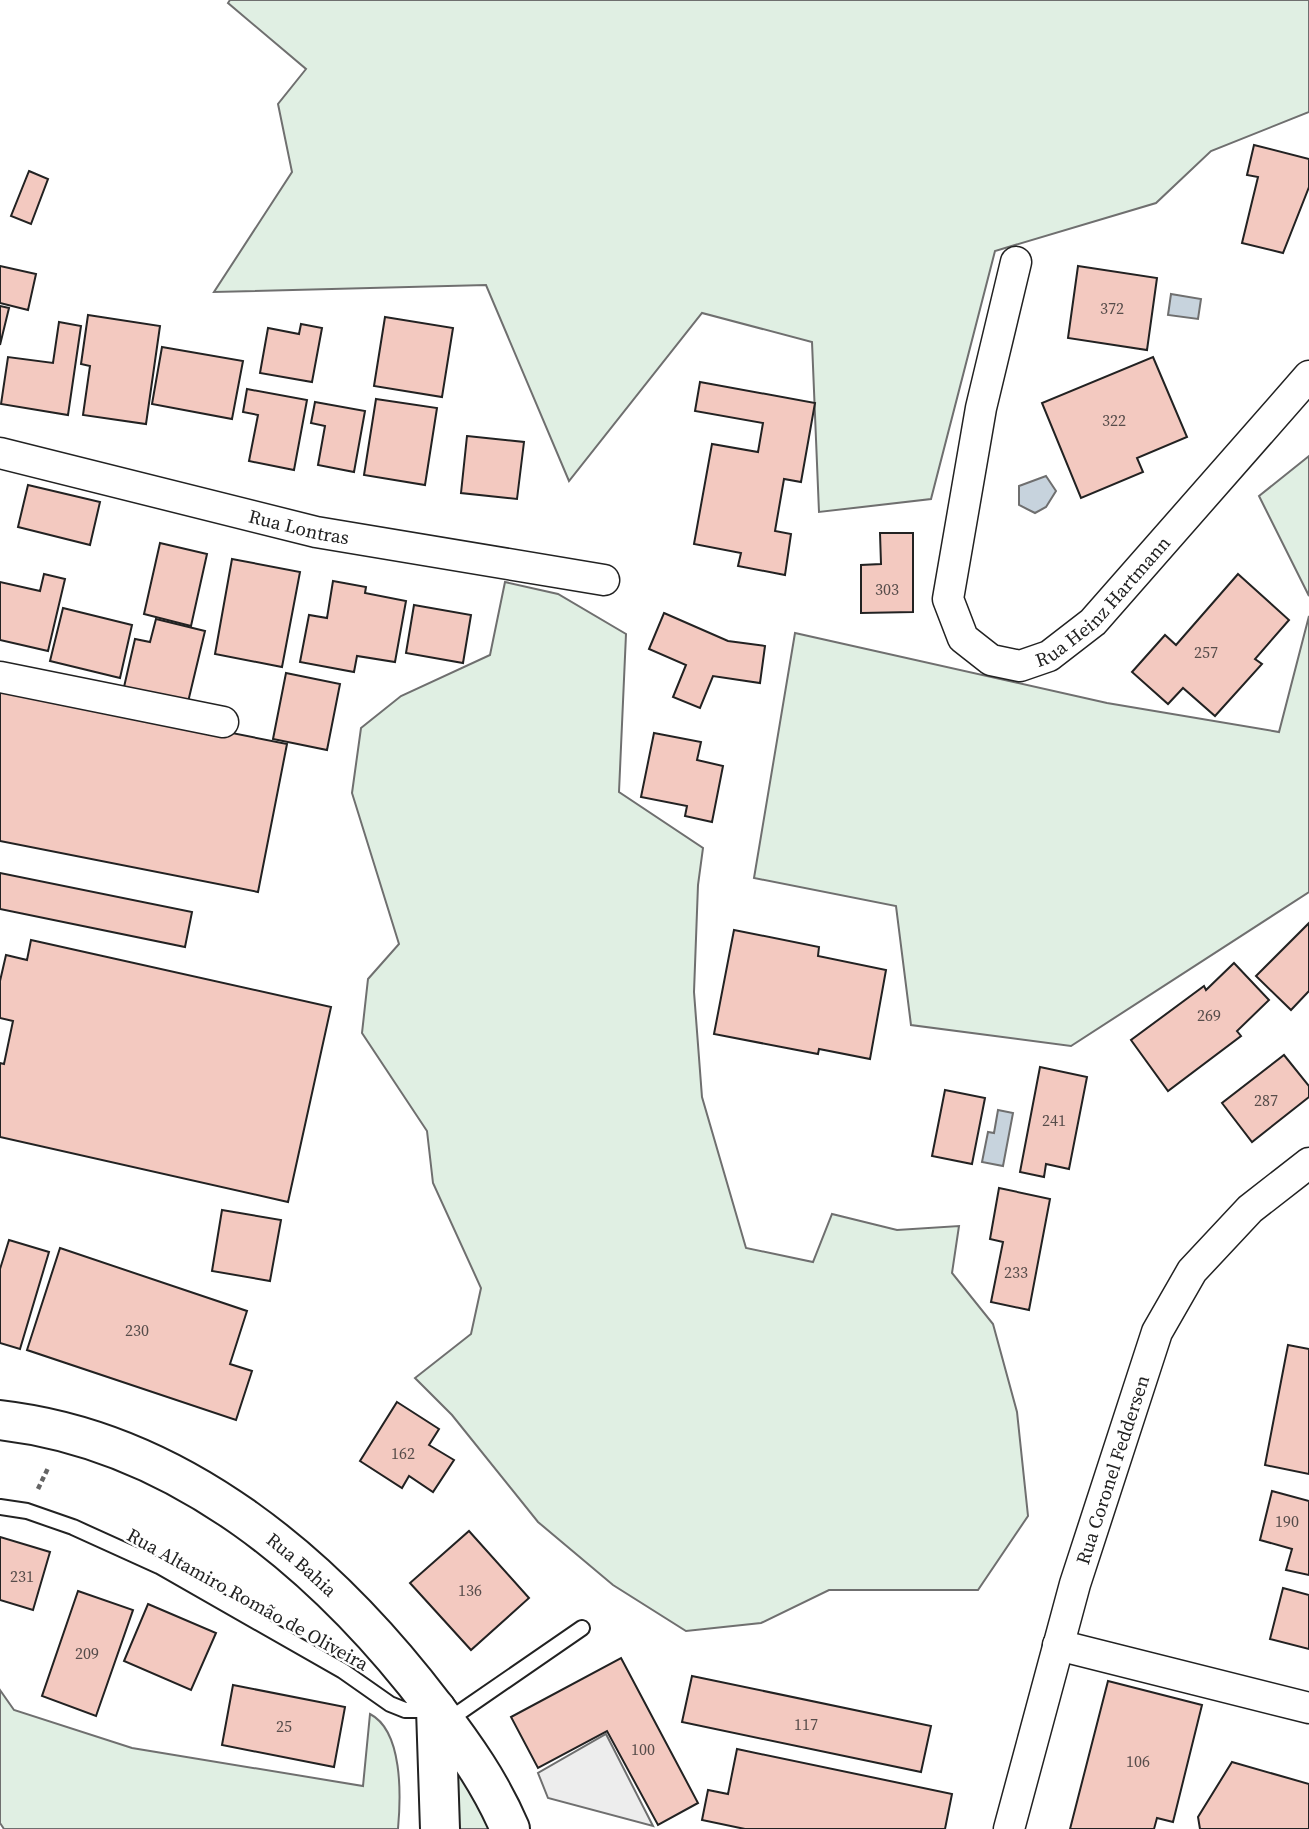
<svg xmlns="http://www.w3.org/2000/svg" width="1309" height="1829" font-family="'Source Serif 4',serif">
	<style>
		.green { fill: #e0efe3; stroke: #6f6f6f; stroke-width: 2 }
		.parking { fill: #ededed; stroke: #6f6f6f; stroke-width: 2 }
		.water { fill: #c7d3dd; stroke: #6f6f6f; stroke-width: 2 }
		.building { fill: #f3c9c0; stroke: #222; stroke-width: 2 }
		.lines { fill: none; stroke-linecap: round; stroke-linejoin: round }
		.lane-casing { stroke: #222; stroke-width: 18 }
		.street-casing { stroke: #222; stroke-width: 33 }
		.primary-casing { stroke: #222; stroke-width: 42 }
		.path { stroke: #646464; stroke-width: 4.5; stroke-dasharray: 5 3.5; stroke-linecap: butt }
		.lane { stroke: #fff; stroke-width: 14 }
		.street { stroke: #fff; stroke-width: 30 }
		.primary { stroke: #fff; stroke-width: 38 }
		.labels { text-anchor: middle; dominant-baseline: central; stroke-width: 5; stroke-linejoin: round; paint-order: stroke }
		.number-label { font-size: 16px; fill: #564c4a }
		.street-label { font-size: 19px; fill: #222; stroke: #fff }
	</style>
	<rect width="100%" height="100%" fill="#fff"/>
	<g class="green">
		<path d="M 230,0 L 1309,0 L 1309,112 L 1211,151 L 1156,203 L 995,251 L 931,499 L 819,512 L 812,342 L 702,313 L 569,481 L 486,285 L 214,292 L 292,172 L 278,104 L 306,69 L 228,3 Z"/>
		<path d="M 1309,456 L 1309,596 L 1259,496 Z"/>
		<path d="M 505,582 L 558,594 L 626,634 L 619,792 L 703,848 L 698,885 L 694,992 L 702,1097 L 746,1248 L 813,1262 L 832,1214 L 897,1230 L 959,1226 L 952,1273 L 993,1324 L 1017,1412 L 1028,1516 L 978,1590 L 829,1590 L 761,1623 L 686,1631 L 613,1585 L 538,1522 L 452,1415 L 415,1378 L 471,1334 L 481,1288 L 433,1183 L 427,1131 L 362,1033 L 368,979 L 399,944 L 352,793 L 361,728 L 401,696 L 490,655 Z"/>
		<path d="M 1309,616 L 1309,892 L 1071,1046 L 911,1025 L 896,906 L 754,878 L 795,633 L 1107,703 L 1279,732 Z"/>
		<path d="M 0,1690 L 14,1710 L 132,1748 L 363,1786 L 370,1714 C 403,1731 401,1796 398,1829 L 4,1829 L 0,1823 Z"/>
		<path d="M 450,1749 L 490,1829 L 452,1829 Z"/>
	</g>
	<path class="parking" d="M 606,1734 L 653,1826 L 548,1798 L 538,1773 Z"/>
	<g class="water">
		<path d="M 1171,294 L 1201,299 L 1198,319 L 1168,315 Z"/>
		<path d="M 1046,476 L 1056,491 L 1046,507 L 1035,513 L 1019,505 L 1019,486 Z"/>
		<path d="M 998,1110 L 1013,1113 L 1003,1166 L 982,1162 L 988,1132 L 994,1133 Z"/>
	</g>
	<g class="building">
		<path d="M 1254,145 L 1309,159 L 1309,187 L 1283,253 L 1242,243 L 1258,177 L 1247,175 Z"/>
		<path d="M 29,171 L 48,179 L 31,224 L 11,216 Z"/>
		<path d="M 0,266 L 36,274 L 28,310 L 0,303 Z"/>
		<path d="M 1078,266 L 1157,278 L 1147,350 L 1068,338 Z"/>
		<path d="M 0,306 L 9,308 L 0,345 Z"/>
		<path d="M 88,315 L 160,326 L 146,424 L 83,415 L 90,366 L 81,364 Z"/>
		<path d="M 385,317 L 453,328 L 442,397 L 374,386 Z"/>
		<path d="M 59,322 L 81,326 L 68,415 L 1,404 L 8,357 L 53,363 Z"/>
		<path d="M 301,324 L 322,328 L 312,382 L 260,373 L 268,328 L 299,334 Z"/>
		<path d="M 162,347 L 243,361 L 232,419 L 152,404 Z"/>
		<path d="M 1153,357 L 1187,437 L 1137,458 L 1143,472 L 1081,498 L 1042,403 Z"/>
		<path d="M 700,382 L 815,403 L 801,482 L 784,479 L 775,531 L 791,534 L 785,575 L 738,566 L 741,553 L 694,544 L 712,444 L 758,452 L 763,423 L 695,411 Z"/>
		<path d="M 247,389 L 307,400 L 294,470 L 249,461 L 258,415 L 243,412 Z"/>
		<path d="M 376,399 L 437,408 L 425,485 L 364,475 Z"/>
		<path d="M 315,402 L 365,411 L 354,472 L 318,465 L 325,426 L 311,423 Z"/>
		<path d="M 467,436 L 524,442 L 517,499 L 461,493 Z"/>
		<path d="M 28,485 L 100,502 L 90,545 L 18,527 Z"/>
		<path d="M 880,533 L 913,533 L 913,612 L 861,613 L 861,565 L 881,564 Z"/>
		<path d="M 160,543 L 207,554 L 191,626 L 144,614 Z"/>
		<path d="M 232,559 L 300,572 L 282,667 L 215,654 Z"/>
		<path d="M 44,574 L 65,579 L 48,651 L 0,640 L 0,582 L 40,591 Z"/>
		<path d="M 1238,574 L 1289,620 L 1255,659 L 1262,664 L 1215,716 L 1183,688 L 1168,704 L 1132,672 L 1165,635 L 1176,645 Z"/>
		<path d="M 333,581 L 366,587 L 365,593 L 406,601 L 395,662 L 357,656 L 354,672 L 300,662 L 309,615 L 327,618 Z"/>
		<path d="M 414,605 L 471,615 L 463,663 L 406,653 Z"/>
		<path d="M 63,608 L 132,625 L 120,678 L 50,661 Z"/>
		<path d="M 664,613 L 728,641 L 765,646 L 760,683 L 713,676 L 700,708 L 673,697 L 686,665 L 649,649 Z"/>
		<path d="M 156,619 L 205,631 L 188,702 L 124,687 L 135,639 L 150,642 Z"/>
		<path d="M 286,673 L 340,684 L 327,750 L 273,739 Z"/>
		<path d="M 0,687 L 287,744 L 258,892 L 0,841 Z"/>
		<path d="M 654,733 L 701,742 L 697,760 L 723,766 L 712,822 L 685,816 L 687,806 L 641,797 Z"/>
		<path d="M 0,873 L 192,912 L 185,947 L 0,909 Z"/>
		<path d="M 1309,923 L 1309,991 L 1291,1010 L 1256,976 Z"/>
		<path d="M 734,930 L 819,947 L 818,956 L 886,970 L 870,1059 L 819,1049 L 818,1054 L 714,1034 Z"/>
		<path d="M 31,940 L 331,1007 L 288,1202 L 0,1137 L 0,1063 L 4,1064 L 13,1021 L 0,1018 L 0,981 L 6,955 L 27,960 Z"/>
		<path d="M 1234,963 L 1269,1000 L 1237,1031 L 1241,1036 L 1168,1091 L 1131,1040 L 1204,986 L 1206,990 Z"/>
		<path d="M 1284,1055 L 1309,1086 L 1309,1097 L 1252,1142 L 1222,1103 Z"/>
		<path d="M 1040,1067 L 1087,1077 L 1069,1169 L 1046,1164 L 1044,1177 L 1020,1172 Z"/>
		<path d="M 945,1090 L 985,1098 L 972,1164 L 932,1156 Z"/>
		<path d="M 999,1188 L 1050,1199 L 1029,1310 L 991,1302 L 1003,1242 L 990,1239 Z"/>
		<path d="M 222,1210 L 281,1220 L 270,1281 L 212,1271 Z"/>
		<path d="M 9,1240 L 49,1252 L 20,1349 L 0,1343 L 0,1269 Z"/>
		<path d="M 60,1248 L 247,1311 L 230,1364 L 252,1371 L 236,1420 L 27,1350 Z"/>
		<path d="M 1288,1345 L 1309,1349 L 1309,1474 L 1265,1465 Z"/>
		<path d="M 397,1402 L 439,1429 L 429,1445 L 454,1460 L 433,1492 L 409,1476 L 402,1488 L 360,1461 Z"/>
		<path d="M 1272,1491 L 1309,1501 L 1309,1575 L 1286,1570 L 1292,1549 L 1260,1540 Z"/>
		<path d="M 469,1531 L 529,1598 L 471,1650 L 410,1583 Z"/>
		<path d="M 0,1537 L 50,1552 L 33,1610 L 0,1600 Z"/>
		<path d="M 1283,1588 L 1309,1595 L 1309,1649 L 1270,1639 Z"/>
		<path d="M 78,1591 L 133,1610 L 96,1716 L 42,1696 Z"/>
		<path d="M 148,1604 L 216,1633 L 191,1690 L 124,1661 Z"/>
		<path d="M 621,1658 L 698,1803 L 658,1825 L 607,1731 L 538,1768 L 511,1717 Z"/>
		<path d="M 692,1676 L 931,1726 L 921,1772 L 682,1722 Z"/>
		<path d="M 1108,1681 L 1202,1705 L 1173,1822 L 1157,1818 L 1154,1829 L 1070,1829 Z"/>
		<path d="M 233,1685 L 345,1707 L 334,1767 L 222,1745 Z"/>
		<path d="M 737,1749 L 952,1794 L 945,1829 L 745,1829 L 702,1820 L 708,1790 L 728,1794 Z"/>
		<path d="M 1232,1762 L 1309,1784 L 1309,1829 L 1200,1829 L 1198,1817 Z"/>
	</g>
	<g class="lines">
		<g class="lane-casing">
			<g id="lane">
				<path d="M 0,1507 L 27,1511 L 73,1527 L 159,1566 L 343,1671 L 390,1704 L 405,1710 L 431,1710"/>
				<path d="M 447,1721 L 582,1628"/>
			</g>
		</g>
		<g class="street-casing">
			<g id="street">
				<path id="s1" d="M 1016,262 L 981,408 L 948,599 L 963,638 L 991,660 L 1020,666 L 1049,656 L 1093,622 L 1309,376"/>
				<path id="s2" d="M 0,453 L 316,532 L 604,580"/>
				<path d="M 0,677 L 223,722"/>
				<path d="M 1058,1645 L 1309,1708"/>
				<path id="s3" d="M 1009,1829 L 1075,1584 L 1157,1332 L 1192,1271 L 1250,1209 L 1309,1163"/>
			</g>
		</g>
		<g class="primary-casing">
			<g id="primary">
				<path id="s4" d="M 0,1420 C 182,1441 328,1567 435,1708 C 464,1746 491,1784 510,1829"/>
				<path d="M 436,1709 L 440,1829"/>
			</g>
		</g>
		<path class="path" d="M 38,1489 L 49,1466"/>
		<use href="#lane" class="lane"/>
		<use href="#street" class="street"/>
		<use href="#primary" class="primary"/>
	</g>
	<g class="labels">
		<g class="number-label">
			<text x="1112" y="308">372</text>
			<text x="1114" y="420">322</text>
			<text x="887" y="589">303</text>
			<text x="1206" y="652">257</text>
			<text x="1209" y="1015">269</text>
			<text x="1266" y="1100">287</text>
			<text x="1054" y="1120">241</text>
			<text x="1016" y="1272">233</text>
			<text x="137" y="1330">230</text>
			<text x="403" y="1453">162</text>
			<text x="1287" y="1521">190</text>
			<text x="22" y="1576">231</text>
			<text x="470" y="1590">136</text>
			<text x="87" y="1653">209</text>
			<text x="806" y="1724">117</text>
			<text x="284" y="1726">25</text>
			<text x="643" y="1749">100</text>
			<text x="1138" y="1761">106</text>
		</g>
		<g class="street-label">
			<text stroke="none"><textPath href="#s2" startOffset="308">Rua Lontras</textPath></text>
			<text stroke="none"><textPath href="#s1" startOffset="558">Rua Heinz Hartmann</textPath></text>
			<text stroke="none"><textPath href="#s3" startOffset="374">Rua Coronel Feddersen</textPath></text>
			<text stroke="none"><textPath href="#s4" startOffset="340">Rua Bahia</textPath></text>
			<text transform="translate(248 1599) rotate(29)">Rua Altamiro Romão de Oliveira</text>
		</g>
	</g>
</svg>
